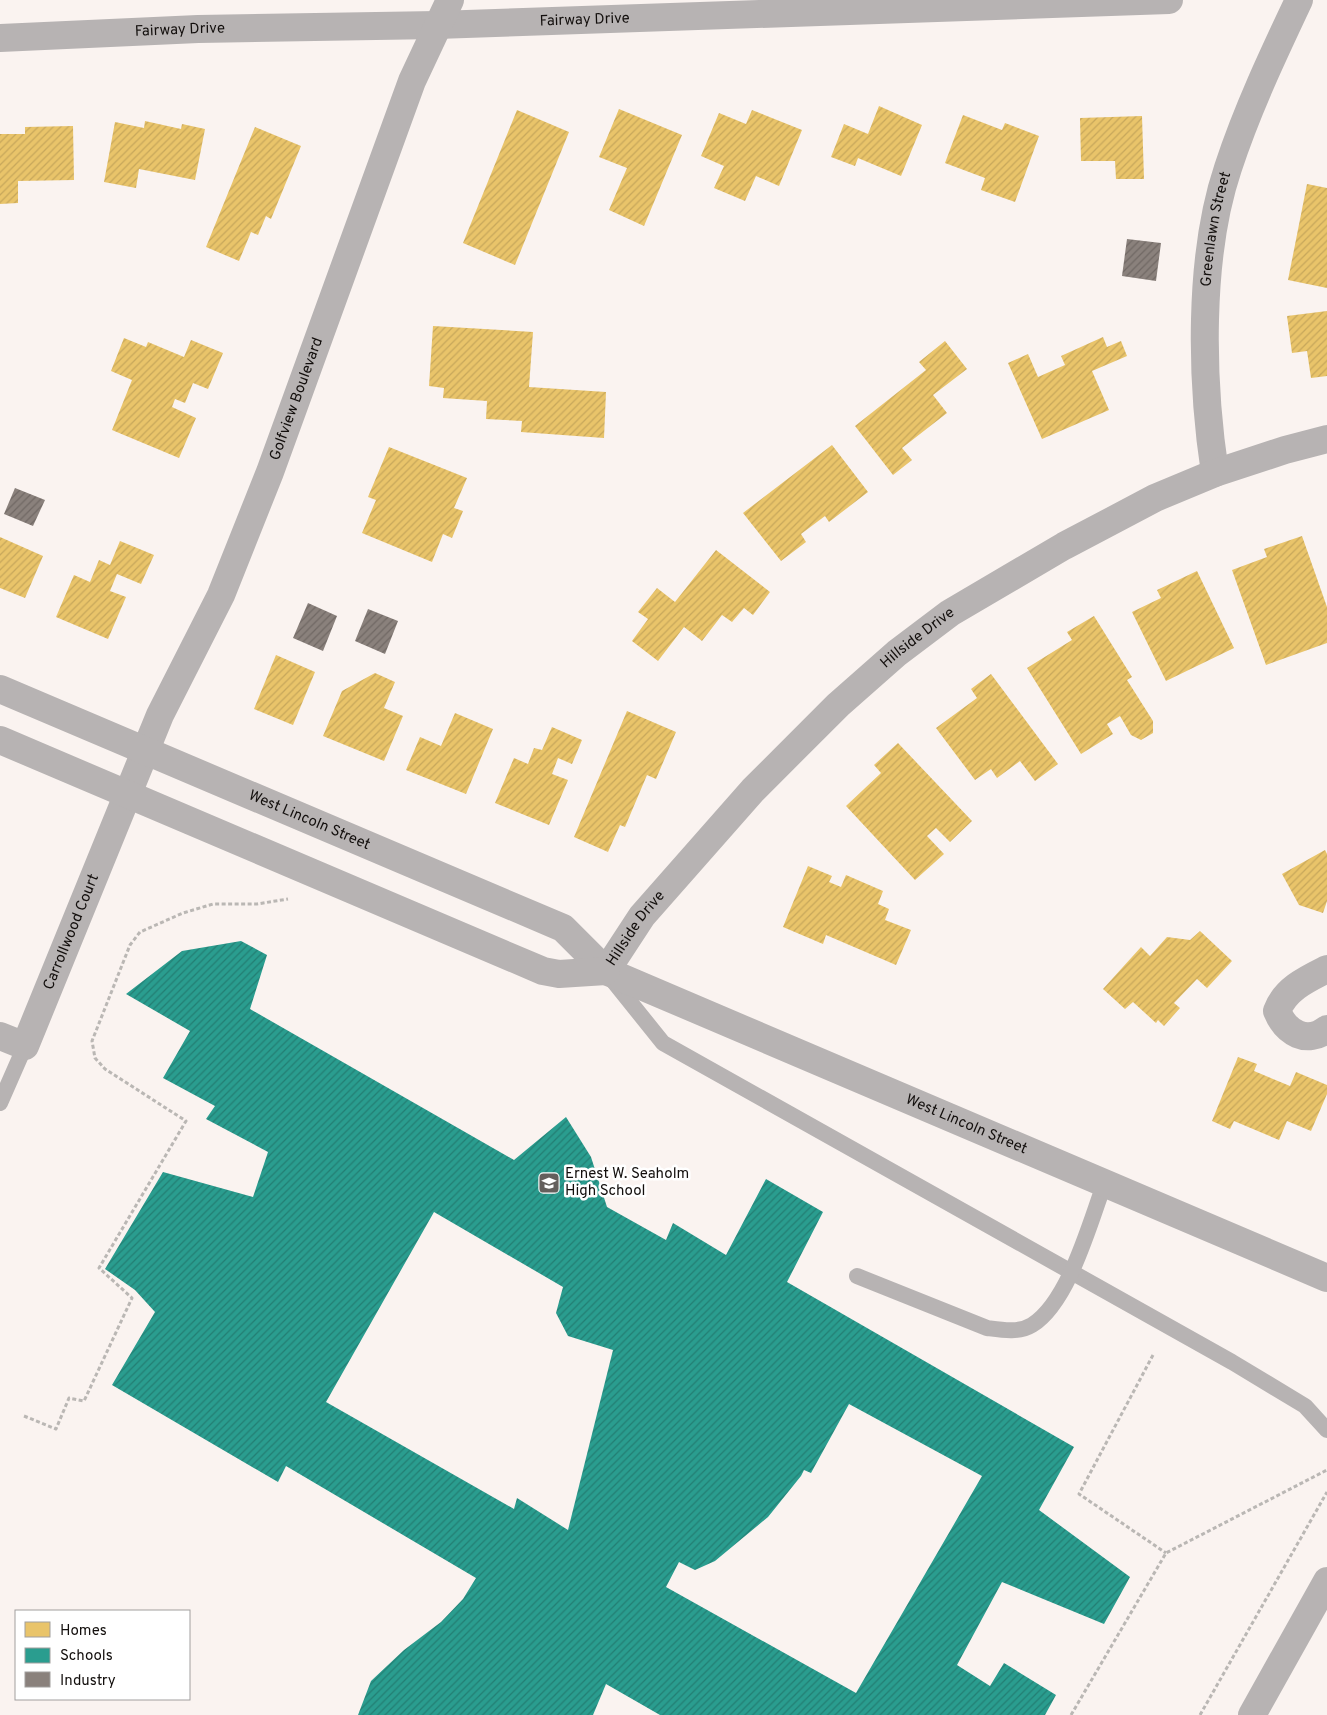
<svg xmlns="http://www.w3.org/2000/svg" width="1327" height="1715" font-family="Overpass,sans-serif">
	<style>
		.homes { fill: url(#homes-hatch) }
		.schools { fill: url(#schools-hatch); fill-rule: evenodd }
		.industry { fill: url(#industry-hatch) }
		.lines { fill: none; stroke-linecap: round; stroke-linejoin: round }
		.path { stroke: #bab7b4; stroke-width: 3; stroke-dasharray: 4 2.5; stroke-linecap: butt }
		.service { stroke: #b7b3b3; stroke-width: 16 }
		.minor { stroke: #b7b3b3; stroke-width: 28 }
		.tertiary { stroke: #b7b3b3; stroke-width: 28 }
		.labels { text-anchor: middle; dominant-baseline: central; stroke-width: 5; stroke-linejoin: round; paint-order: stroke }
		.street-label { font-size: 15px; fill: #130f0d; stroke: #fff }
		.poi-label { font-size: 15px; fill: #130f0d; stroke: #fff; text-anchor: start }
	</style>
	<defs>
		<pattern id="homes-hatch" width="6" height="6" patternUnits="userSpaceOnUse" patternTransform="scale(1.25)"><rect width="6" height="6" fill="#e9c46a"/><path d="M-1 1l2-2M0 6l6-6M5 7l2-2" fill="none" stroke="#c7a75b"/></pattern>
		<pattern id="schools-hatch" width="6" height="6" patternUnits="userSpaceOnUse" patternTransform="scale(1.25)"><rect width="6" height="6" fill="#2a9d8f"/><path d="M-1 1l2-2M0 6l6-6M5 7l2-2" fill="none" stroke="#237e73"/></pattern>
		<pattern id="industry-hatch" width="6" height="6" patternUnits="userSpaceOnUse" patternTransform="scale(1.25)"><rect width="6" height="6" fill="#8a817c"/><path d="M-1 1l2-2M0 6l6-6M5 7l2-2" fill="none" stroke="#706864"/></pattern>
	</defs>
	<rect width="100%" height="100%" fill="#faf3f0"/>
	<g class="homes">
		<path d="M 879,106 L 922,125 L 901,176 L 858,158 L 855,166 L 831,157 L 844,124 L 868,134 Z"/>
		<path d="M 619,109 L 682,135 L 644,226 L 609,210 L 627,168 L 599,157 Z"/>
		<path d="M 517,110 L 569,132 L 515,265 L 463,243 Z"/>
		<path d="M 752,110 L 802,130 L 779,186 L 756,176 L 745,201 L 714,188 L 724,166 L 701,156 L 719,113 L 746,124 Z"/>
		<path d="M 963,115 L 1002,130 L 1005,123 L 1039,136 L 1015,202 L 981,190 L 985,178 L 945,163 Z"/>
		<path d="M 1142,116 L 1144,179 L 1116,179 L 1115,161 L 1081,161 L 1080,118 Z"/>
		<path d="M 145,121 L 181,129 L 182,124 L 205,129 L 195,180 L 139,169 L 136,188 L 104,182 L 115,122 L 144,128 Z"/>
		<path d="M 73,126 L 74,180 L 18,181 L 18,203 L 0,204 L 0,134 L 25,134 L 25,127 Z"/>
		<path d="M 255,127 L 301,146 L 271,219 L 266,216 L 258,235 L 251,232 L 239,261 L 206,247 Z"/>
		<path d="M 1307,184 L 1327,188 L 1327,288 L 1288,280 Z"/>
		<path d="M 1327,311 L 1327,376 L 1311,378 L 1307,351 L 1292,353 L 1287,316 Z"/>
		<path d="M 433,326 L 533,332 L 529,387 L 606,392 L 604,438 L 521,432 L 522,421 L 486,419 L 487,401 L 443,398 L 444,388 L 429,386 Z"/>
		<path d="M 1103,337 L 1107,347 L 1121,341 L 1127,356 L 1092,371 L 1109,410 L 1042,439 L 1008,363 L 1028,354 L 1038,377 L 1065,365 L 1061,356 Z"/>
		<path d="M 124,338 L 146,347 L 148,342 L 184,357 L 191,340 L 223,353 L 208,389 L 193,383 L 185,403 L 175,399 L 172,407 L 196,418 L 179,458 L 112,430 L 132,380 L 111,371 Z"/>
		<path d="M 945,341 L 967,369 L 933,395 L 947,413 L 902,448 L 912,460 L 893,475 L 855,426 L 926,370 L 919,362 Z"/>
		<path d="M 832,445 L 868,492 L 829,522 L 825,516 L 801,534 L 806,542 L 781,561 L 743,513 Z"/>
		<path d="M 389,447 L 467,478 L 454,508 L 463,511 L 452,538 L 443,534 L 432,562 L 362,533 L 376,500 L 368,497 Z"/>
		<path d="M 1302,536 L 1327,607 L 1327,643 L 1266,665 L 1232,570 L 1267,557 L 1264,549 Z"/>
		<path d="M 0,537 L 43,556 L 25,598 L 0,588 Z"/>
		<path d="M 120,541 L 154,555 L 141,584 L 117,574 L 110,591 L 126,597 L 108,639 L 56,617 L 74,575 L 90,582 L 99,560 L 110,565 Z"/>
		<path d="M 716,550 L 770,592 L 753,615 L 744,608 L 732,622 L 722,615 L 702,641 L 684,627 L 658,661 L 632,641 L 648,619 L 638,612 L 657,588 L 675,602 Z"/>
		<path d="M 1197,571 L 1234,648 L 1166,681 L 1132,612 L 1161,598 L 1157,590 Z"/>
		<path d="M 1094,616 L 1132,677 L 1127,680 L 1153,721 L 1153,733 L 1141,740 L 1131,735 L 1120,716 L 1107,724 L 1113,734 L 1081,754 L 1027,668 L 1072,640 L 1067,632 Z"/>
		<path d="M 276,655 L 315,672 L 293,725 L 254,709 Z"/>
		<path d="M 375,673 L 395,682 L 384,708 L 403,716 L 384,761 L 323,736 L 342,691 Z"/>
		<path d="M 991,674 L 1058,764 L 1035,781 L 1020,761 L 997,778 L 991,769 L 975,780 L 936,728 L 977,698 L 971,689 Z"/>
		<path d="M 627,711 L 676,732 L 656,779 L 647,775 L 625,827 L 620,825 L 608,852 L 574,837 Z"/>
		<path d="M 455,713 L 493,729 L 466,794 L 406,770 L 420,737 L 441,746 Z"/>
		<path d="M 552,727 L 582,740 L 572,764 L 558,758 L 552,774 L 568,780 L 549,825 L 495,803 L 514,758 L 528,764 L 534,748 L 542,750 Z"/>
		<path d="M 898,743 L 972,821 L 950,842 L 936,828 L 927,836 L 944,854 L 915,880 L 846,806 L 881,773 L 874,765 Z"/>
		<path d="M 1325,850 L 1327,854 L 1327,901 L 1323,913 L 1299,905 L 1282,874 Z"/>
		<path d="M 808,866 L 832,876 L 829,882 L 841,887 L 846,875 L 883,891 L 878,904 L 889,909 L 885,920 L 911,930 L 896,965 L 826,935 L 823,944 L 783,927 Z"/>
		<path d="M 1200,931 L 1232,961 L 1207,988 L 1197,979 L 1174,1003 L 1180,1008 L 1164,1026 L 1158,1020 L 1156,1023 L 1133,1002 L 1125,1009 L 1103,989 L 1141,947 L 1150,956 L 1167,937 L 1190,940 Z"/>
		<path d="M 1238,1057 L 1257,1064 L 1254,1071 L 1290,1086 L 1296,1072 L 1327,1085 L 1327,1094 L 1311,1131 L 1287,1121 L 1279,1140 L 1234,1121 L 1230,1129 L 1212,1121 Z"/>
	</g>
	<path class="schools" d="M 241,941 L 267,955 L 250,1009 L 514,1160 L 566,1117 L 591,1157 L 607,1207 L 666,1240 L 673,1223 L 726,1255 L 766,1179 L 823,1212 L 787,1282 L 1074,1447 L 1039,1510 L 1130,1577 L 1104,1624 L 1002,1582 L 957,1665 L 990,1686 L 1004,1663 L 1056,1695 L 1045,1715 L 660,1715 L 606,1684 L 593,1715 L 358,1715 L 371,1681 L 404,1650 L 441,1622 L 463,1599 L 476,1578 L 286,1466 L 278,1482 L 112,1385 L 155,1312 L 135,1290 L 105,1269 L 163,1172 L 253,1197 L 268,1152 L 206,1119 L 215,1106 L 163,1078 L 190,1031 L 126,994 L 182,951 ZM 434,1212 L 563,1287 L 556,1313 L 568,1336 L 613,1350 L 568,1530 L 517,1498 L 514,1509 L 326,1402 ZM 849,1404 L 982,1476 L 856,1693 L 666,1587 L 679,1562 L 695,1570 L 715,1561 L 768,1517 L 801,1476 L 804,1470 L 811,1473 Z"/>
	<g class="industry">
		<path d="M 1127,239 L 1161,243 L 1156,281 L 1122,276 Z"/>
		<path d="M 15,488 L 45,500 L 33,526 L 4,514 Z"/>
		<path d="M 308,603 L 337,616 L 323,651 L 293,638 Z"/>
		<path d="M 368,609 L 398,621 L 385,654 L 355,641 Z"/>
	</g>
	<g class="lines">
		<g class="path">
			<path d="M 1153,1355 L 1079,1494 L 1166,1553"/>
			<path d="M 24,1416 L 56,1429 L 69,1398 L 84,1401 L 132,1298 L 99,1268 L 186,1121 L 105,1069 L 95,1058 L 92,1041 L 130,945 L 140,932 L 183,913 L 213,904 L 257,904 L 288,899"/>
			<path d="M 1071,1715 L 1166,1553 L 1327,1470"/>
			<path d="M 1200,1715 L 1327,1492"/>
		</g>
		<g class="service">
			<path d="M 610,977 L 663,1043 L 1232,1362 L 1305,1406 L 1327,1430"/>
			<path d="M 0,1103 L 25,1046"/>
			<path d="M 857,1276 L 987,1328 C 1002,1330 1019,1333 1032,1325 C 1069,1302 1090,1222 1105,1182"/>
		</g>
		<g class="minor">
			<path id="s1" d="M 0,38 L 198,29 L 437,25 L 1169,0"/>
			<path id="s2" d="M 1215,473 C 1201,381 1198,257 1228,168 C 1247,110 1273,55 1299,0"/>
			<path d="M 1327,969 C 1307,979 1285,989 1277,1011 C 1286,1033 1307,1045 1327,1029"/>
			<path id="s3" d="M 606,971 L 642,916 L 753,790 L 838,705 L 897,653 L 950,613 L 1064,546 L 1155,498 L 1215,473 L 1285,450 L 1327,439"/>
			<path id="s4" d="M 0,1036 L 25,1046 L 160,715 L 221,595 L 270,472 L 412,81 L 450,0"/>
		</g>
		<g class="tertiary">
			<path id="s5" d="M 0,689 L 563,928 L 606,971 L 1327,1278"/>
			<path d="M 0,740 L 543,971 L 559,974 L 606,971"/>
			<path d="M 1252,1715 L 1327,1581"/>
		</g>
	</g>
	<defs>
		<g id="school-square" transform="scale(1.125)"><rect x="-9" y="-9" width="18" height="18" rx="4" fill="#645f5c" stroke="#fff"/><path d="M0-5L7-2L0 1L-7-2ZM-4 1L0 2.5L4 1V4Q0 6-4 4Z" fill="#fff"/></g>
	</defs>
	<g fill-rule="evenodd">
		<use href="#school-square" x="549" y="1183"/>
	</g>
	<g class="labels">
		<g class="street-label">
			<text stroke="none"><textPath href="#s1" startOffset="585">Fairway Drive</textPath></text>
			<text stroke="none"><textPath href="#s1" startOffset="180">Fairway Drive</textPath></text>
			<text stroke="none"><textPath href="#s2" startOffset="245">Greenlawn Street</textPath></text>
			<text stroke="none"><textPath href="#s4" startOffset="729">Golfview Boulevard</textPath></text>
			<text stroke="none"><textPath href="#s3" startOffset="458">Hillside Drive</textPath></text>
			<text stroke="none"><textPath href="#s5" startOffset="336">West Lincoln Street</textPath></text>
			<text stroke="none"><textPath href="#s3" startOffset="52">Hillside Drive</textPath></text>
			<text stroke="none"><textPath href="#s4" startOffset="150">Carrollwood Court</textPath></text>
			<text stroke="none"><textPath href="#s5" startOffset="1064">West Lincoln Street</textPath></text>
		</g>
		<g class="poi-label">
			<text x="565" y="1174">Ernest W. Seaholm<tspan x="565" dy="17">High School</tspan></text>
		</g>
	</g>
	<rect x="15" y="1610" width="175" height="90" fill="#ffffff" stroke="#a19f9e"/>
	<rect x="25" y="1622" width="25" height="15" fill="#e9c46a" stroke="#a19f9e"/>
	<text x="60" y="1635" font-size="15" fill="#130f0d">Homes</text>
	<rect x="25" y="1648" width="25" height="15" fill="#2a9d8f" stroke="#a19f9e"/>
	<text x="60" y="1660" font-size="15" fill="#130f0d">Schools</text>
	<rect x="25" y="1672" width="25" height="15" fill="#8a817c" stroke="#a19f9e"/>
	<text x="60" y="1685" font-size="15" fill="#130f0d">Industry</text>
</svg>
